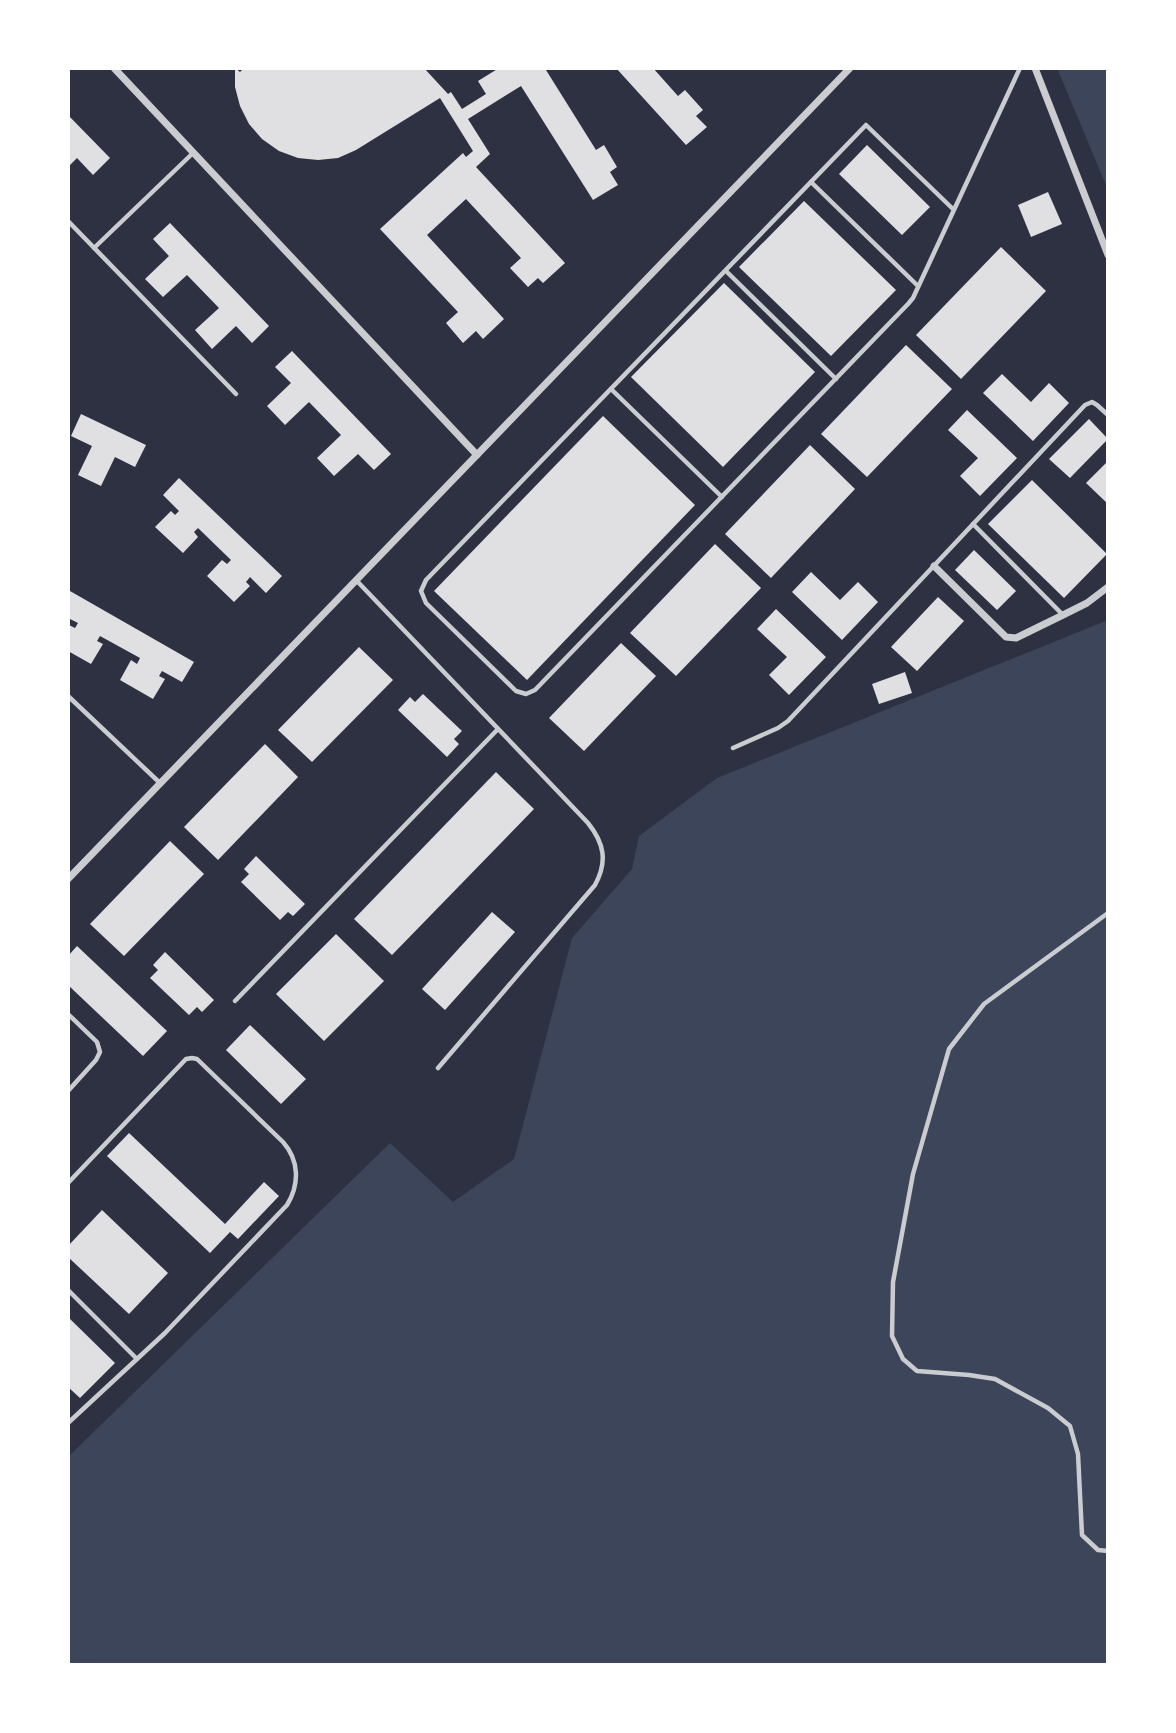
<svg xmlns="http://www.w3.org/2000/svg" width="1176" height="1733" font-family="Helvetica,sans-serif">
	<style>
		.green { fill: #3c4559 }
		.building { fill: #e0e0e3 }
		.lines { fill: none; stroke-linecap: round; stroke-linejoin: round }
		.service { stroke: #caccd0; stroke-width: 4.5 }
		.minor { stroke: #caccd0; stroke-width: 7 }
	</style>
	<rect width="100%" height="100%" fill="#2d3142"/>
	<g class="green">
		<path d="M 1057,68 L 1108,68 L 1108,190 Z"/>
		<path d="M 1108,620 L 1108,1665 L 68,1665 L 68,1457 L 390,1143 L 453,1202 L 514,1159 L 572,938 L 632,869 L 639,836 L 717,778 Z"/>
	</g>
	<g class="building">
		<path d="M 235,68 L 240,72 L 244,68 L 424,68 L 448,94 L 451,92 L 462,109 L 486,94 L 478,81 L 499,68 L 550,68 L 546,70 L 596,150 L 604,145 L 617,167 L 610,172 L 618,185 L 593,200 L 521,86 L 468,119 L 490,154 L 476,167 L 565,263 L 543,283 L 538,278 L 528,287 L 510,268 L 521,258 L 466,199 L 427,235 L 504,319 L 483,339 L 476,331 L 463,343 L 446,323 L 458,312 L 380,229 L 463,153 L 466,157 L 473,151 L 440,98 L 356,150 L 338,158 L 318,160 L 298,158 L 279,151 L 262,139 L 249,124 L 240,106 L 235,87 Z"/>
		<path d="M 616,68 L 653,68 L 678,96 L 685,90 L 703,110 L 696,116 L 707,127 L 686,145 Z"/>
		<path d="M 68,115 L 110,158 L 93,175 L 77,158 L 68,167 Z"/>
		<path d="M 867,145 L 930,207 L 902,235 L 839,174 Z"/>
		<path d="M 1048,192 L 1062,224 L 1031,237 L 1018,205 Z"/>
		<path d="M 804,201 L 896,290 L 831,356 L 739,267 Z"/>
		<path d="M 170,223 L 269,326 L 252,343 L 236,326 L 212,349 L 195,330 L 219,308 L 187,275 L 163,297 L 145,279 L 169,256 L 153,239 Z"/>
		<path d="M 1001,247 L 1046,291 L 961,379 L 916,335 Z"/>
		<path d="M 724,283 L 815,372 L 723,467 L 631,377 Z"/>
		<path d="M 906,345 L 952,389 L 867,477 L 821,434 Z"/>
		<path d="M 292,351 L 391,454 L 374,470 L 358,454 L 334,476 L 317,458 L 341,435 L 309,402 L 285,425 L 267,406 L 291,383 L 275,367 Z"/>
		<path d="M 1002,374 L 1031,402 L 1049,383 L 1069,403 L 1033,441 L 983,393 Z"/>
		<path d="M 967,410 L 1017,458 L 980,496 L 960,476 L 978,458 L 948,430 Z"/>
		<path d="M 81,414 L 146,445 L 135,467 L 115,457 L 101,486 L 78,475 L 92,446 L 71,436 Z"/>
		<path d="M 603,416 L 695,505 L 527,680 L 434,591 Z"/>
		<path d="M 1089,419 L 1108,439 L 1070,478 L 1049,459 Z"/>
		<path d="M 810,445 L 855,489 L 771,578 L 725,534 Z"/>
		<path d="M 1108,461 L 1108,504 L 1086,483 Z"/>
		<path d="M 179,478 L 282,576 L 266,593 L 250,577 L 246,582 L 250,586 L 234,602 L 207,576 L 222,560 L 227,564 L 231,560 L 198,528 L 194,532 L 198,537 L 183,553 L 155,527 L 171,511 L 175,515 L 179,511 L 163,495 Z"/>
		<path d="M 1032,480 L 1107,554 L 1064,598 L 988,524 Z"/>
		<path d="M 715,544 L 761,588 L 676,676 L 630,633 Z"/>
		<path d="M 974,550 L 1016,591 L 997,610 L 955,570 Z"/>
		<path d="M 811,572 L 840,600 L 858,582 L 878,602 L 842,640 L 792,592 Z"/>
		<path d="M 70,591 L 194,662 L 182,682 L 162,671 L 159,676 L 165,679 L 153,699 L 120,680 L 131,660 L 137,664 L 140,658 L 100,636 L 97,641 L 103,644 L 91,664 L 68,651 L 68,627 L 69,625 L 75,628 L 78,623 L 68,618 L 68,594 Z"/>
		<path d="M 938,597 L 964,621 L 917,671 L 891,647 Z"/>
		<path d="M 776,609 L 826,657 L 789,695 L 769,675 L 787,657 L 757,629 Z"/>
		<path d="M 621,643 L 656,676 L 584,751 L 549,718 Z"/>
		<path d="M 359,647 L 393,680 L 312,762 L 278,730 Z"/>
		<path d="M 905,672 L 912,693 L 879,704 L 872,684 Z"/>
		<path d="M 423,694 L 462,731 L 454,739 L 459,744 L 447,757 L 398,710 L 410,697 L 415,702 Z"/>
		<path d="M 265,744 L 298,777 L 218,860 L 184,827 Z"/>
		<path d="M 496,772 L 534,809 L 392,955 L 354,919 Z"/>
		<path d="M 170,841 L 204,874 L 124,956 L 90,924 Z"/>
		<path d="M 256,856 L 305,904 L 293,916 L 288,912 L 280,920 L 241,882 L 249,874 L 244,869 Z"/>
		<path d="M 492,912 L 515,932 L 445,1010 L 422,989 Z"/>
		<path d="M 336,934 L 384,981 L 324,1041 L 276,994 Z"/>
		<path d="M 77,946 L 167,1031 L 143,1056 L 68,985 L 68,956 Z"/>
		<path d="M 165,952 L 214,1000 L 202,1012 L 197,1007 L 189,1015 L 150,978 L 158,970 L 153,965 Z"/>
		<path d="M 250,1025 L 306,1079 L 281,1104 L 226,1050 Z"/>
		<path d="M 129,1133 L 225,1224 L 264,1182 L 279,1196 L 238,1239 L 230,1232 L 210,1253 L 107,1156 Z"/>
		<path d="M 102,1210 L 168,1273 L 129,1314 L 68,1257 L 68,1246 Z"/>
		<path d="M 68,1317 L 115,1363 L 80,1398 L 68,1387 Z"/>
	</g>
	<g class="lines">
		<g class="service">
			<path d="M 811,182 L 918,286"/>
			<path d="M 954,210 L 866,125 L 426,580 L 421,591 L 426,603 L 516,691 L 526,694 L 535,690 L 908,304 L 913,298 L 1020,68"/>
			<path d="M 68,221 L 236,394"/>
			<path d="M 94,248 L 193,153"/>
			<path d="M 726,271 L 836,379"/>
			<path d="M 611,389 L 722,497"/>
			<path d="M 973,524 L 1063,615"/>
			<path d="M 356,580 L 588,823 C 604,843 608,861 595,885 L 438,1068"/>
			<path d="M 68,696 L 160,783"/>
			<path d="M 733,748 L 778,728 L 788,721 L 1085,405 L 1092,402 L 1097,405 L 1108,415"/>
			<path d="M 1108,913 L 984,1004 L 949,1049 L 913,1174 L 893,1282 L 892,1336 L 903,1359 L 917,1371 L 969,1375 L 995,1379 L 1048,1408 L 1070,1426 L 1078,1454 L 1082,1535 L 1098,1550 L 1108,1551"/>
			<path d="M 235,1001 L 498,729"/>
			<path d="M 68,1014 L 97,1042 L 100,1052 L 96,1060 L 68,1091"/>
			<path d="M 68,1183 L 186,1059 L 192,1058 L 197,1059 L 283,1142 C 299,1160 300,1184 287,1205 L 165,1333 L 68,1423"/>
			<path d="M 68,1290 L 137,1359"/>
		</g>
		<g class="minor">
			<path d="M 114,68 L 477,455"/>
			<path d="M 1035,68 L 1108,255"/>
			<path d="M 934,566 L 1006,637 L 1016,638 L 1063,615 L 1087,603 L 1108,587"/>
			<path d="M 68,879 L 850,68"/>
		</g>
	</g>
	<rect width="1176" height="1733" fill="none" stroke="#ffffff" stroke-width="140"/>
</svg>
